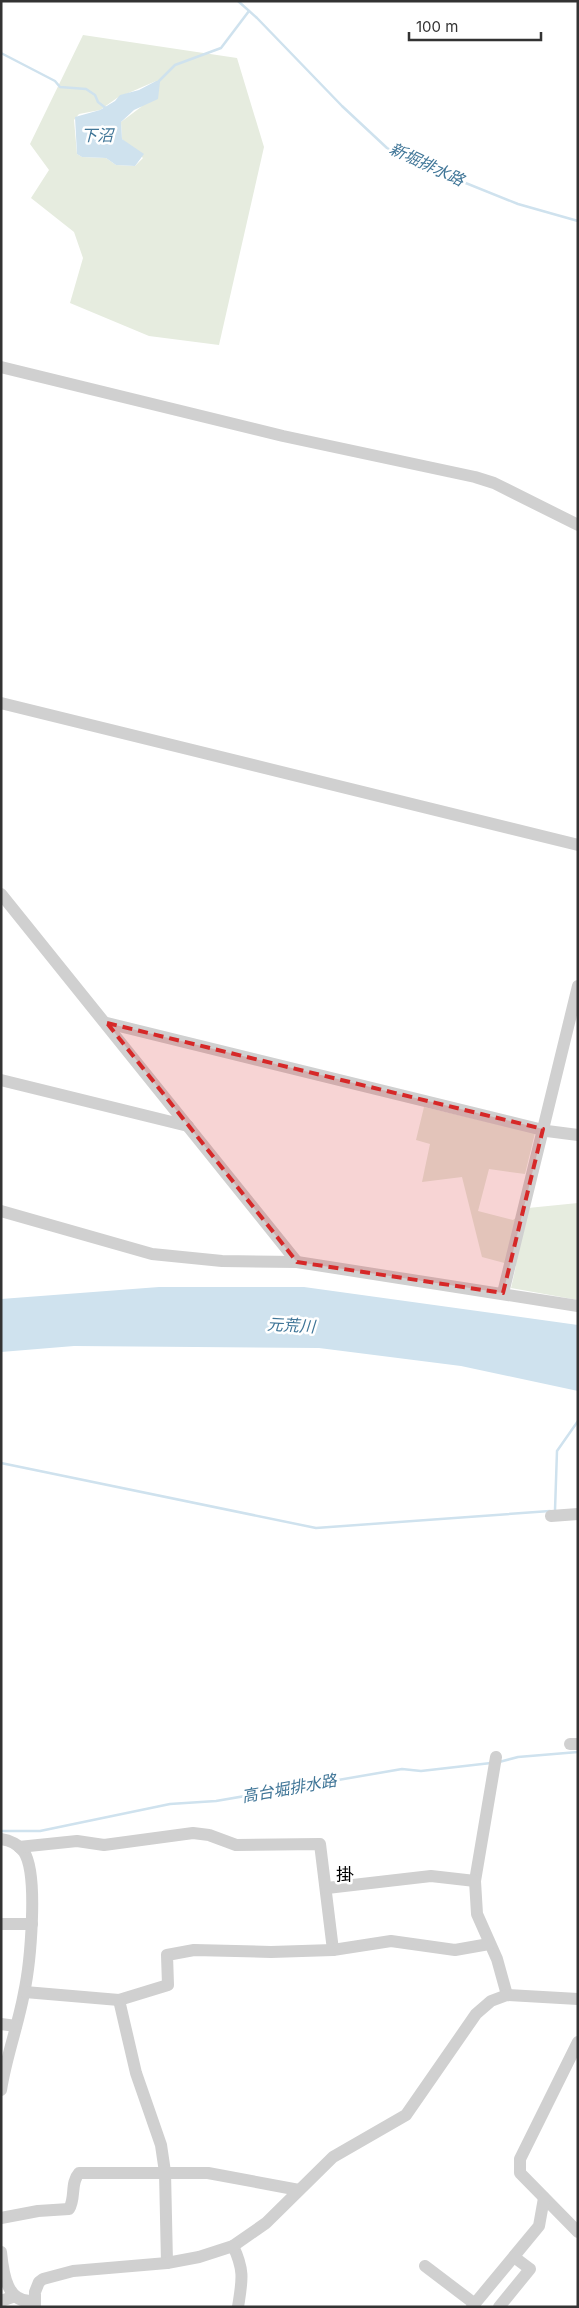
<svg xmlns="http://www.w3.org/2000/svg" width="579" height="2308" font-family="Inter,'Noto Sans JP',sans-serif">
	<style>
		.green { fill: #e6ecdf; fill-rule: evenodd }
		.water { fill: #cfe2ee }
		.lines { fill: none; stroke-linecap: round; stroke-linejoin: round }
		.stream { stroke: #cfe2ee; stroke-width: 2.5 }
		.minor { stroke: #d0d0d0; stroke-width: 12 }
		.marked { fill: #d62828; fill-opacity: 0.2; stroke: #d62828; stroke-width: 4; stroke-dasharray: 10 6; stroke-linejoin: round }
		.labels { text-anchor: middle; dominant-baseline: central; stroke-width: 5; stroke-linejoin: round; paint-order: stroke }
		.water-label { font-size: 16px; font-style: italic; fill: #3f7597; stroke: #fff }
		.quarter-label { font-size: 18px; fill: #000; stroke: #fff }
	</style>
	<rect width="100%" height="100%" fill="#fff"/>
	<g class="green">
		<path d="M 83,35 L 237,58 L 264,147 L 219,345 L 149,336 L 70,303 L 83,258 L 74,232 L 31,198 L 49,170 L 30,144 ZM 156,81 L 141,107 L 121,122 L 122,139 L 143,158 L 135,166 L 116,165 L 106,158 L 82,157 L 77,154 L 74,120 L 79,114 L 100,110 L 117,98 Z"/>
		<path d="M 424,1107 L 535,1133 L 525,1174 L 489,1169 L 478,1211 L 513,1220 L 528,1208 L 578,1203 L 578,1300 L 511,1288 L 516,1266 L 482,1257 L 462,1177 L 422,1182 L 430,1144 L 416,1140 Z"/>
	</g>
	<g class="water">
		<path d="M 156,81 L 160,82 L 158,99 L 134,110 L 121,122 L 122,139 L 144,154 L 135,166 L 116,165 L 106,158 L 82,157 L 77,154 L 75,117 L 100,110 L 115,101 L 120,95 L 139,90 Z"/>
		<path d="M 159,1287 L 304,1287 L 578,1325 L 578,1391 L 461,1366 L 319,1348 L 74,1346 L 1,1352 L 1,1299 Z"/>
	</g>
	<g class="lines">
		<g class="stream">
			<path d="M 238,1 L 257,18 L 342,106 L 387,148 L 416,163 L 518,204 L 578,221"/>
			<path d="M 1,53 L 55,81 L 60,87 L 86,89 L 95,95 L 98,102 L 107,109"/>
			<path d="M 157,83 L 175,65 L 221,48 L 249,11"/>
			<path d="M 1,1463 L 316,1528 L 550,1511"/>
			<path d="M 555,1510 L 557,1451 L 578,1421"/>
			<path d="M 499,1762 L 518,1757 L 578,1752"/>
			<path d="M 1,1831 L 40,1831 L 170,1804 L 216,1801 L 402,1769 L 421,1771 L 491,1763"/>
		</g>
		<g class="minor">
			<path d="M 1,367 L 283,436 L 475,477 L 494,483 L 578,525"/>
			<path d="M 1,703 L 578,845"/>
			<path d="M 1,894 L 297,1262"/>
			<path d="M 107,1023 L 547,1131 L 578,1135"/>
			<path d="M 1,1080 L 188,1126"/>
			<path d="M 1,1211 L 152,1254 L 222,1261 L 297,1262 L 578,1306"/>
			<path d="M 503,1293 L 578,986"/>
			<path d="M 551,1516 L 578,1514"/>
			<path d="M 570,1744 L 578,1744"/>
			<path d="M 496,1757 L 475,1881 L 477,1914 L 497,1959 L 507,1995"/>
			<path d="M 1,1839 C 10,1840 19,1845 24,1852 C 39,1875 30,1965 24,1993 C 18,2026 6,2057 1,2090"/>
			<path d="M 19,1847 L 77,1841 L 104,1845 L 193,1833 L 209,1835 L 236,1845 L 320,1844 L 333,1950"/>
			<path d="M 327,1888 L 431,1876 L 475,1881"/>
			<path d="M 1,1924 L 32,1924"/>
			<path d="M 25,1992 L 119,2000 L 168,1985 L 167,1955 L 194,1950 L 271,1952 L 333,1950 L 391,1941 L 455,1950 L 489,1944"/>
			<path d="M 119,2000 L 136,2073 L 161,2145 L 165,2172 L 167,2263"/>
			<path d="M 1,2024 L 16,2026"/>
			<path d="M 578,2042 L 520,2159 L 520,2173 L 578,2232"/>
			<path d="M 1,2218 L 38,2211 L 69,2209 C 76,2198 70,2183 79,2173 L 208,2173 L 299,2190"/>
			<path d="M 233,2246 C 245,2271 242,2281 238,2307"/>
			<path d="M 1,2252 C 3,2272 7,2306 34,2300"/>
			<path d="M 425,2266 L 475,2304"/>
			<path d="M 1,2301 L 15,2296"/>
			<path d="M 35,2307 L 35,2292 L 39,2282 L 43,2279 L 73,2271 L 167,2263 L 199,2257 L 233,2246 L 266,2223 L 333,2157 L 406,2115 L 476,2014 L 491,2001 L 507,1995 L 578,1999"/>
			<path d="M 472,2307 L 539,2226 L 544,2198"/>
			<path d="M 499,2307 L 530,2269 L 514,2257"/>
		</g>
	</g>
	<path class="marked" d="M 107,1023 L 543,1129 L 503,1293 L 297,1262 Z"/>
	<g class="labels">
		<g class="water-label">
			<text x="97" y="135">下沼</text>
			<text transform="translate(427 164) rotate(25)">新堀排水路</text>
			<text transform="translate(291 1325) rotate(3)">元荒川</text>
			<text transform="translate(289 1788) rotate(-10)">高台堀排水路</text>
		</g>
		<g class="quarter-label">
			<text x="345" y="1874">掛</text>
		</g>
	</g>
	<rect width="579" height="2308" fill="none" stroke="#333333" stroke-width="5"/>
	<path d="M409 32v8h132v-8" fill="none" stroke="#333333" stroke-width="2.5"/>
	<text x="416" y="32" font-size="15" fill="#333333" stroke="#ffffff" stroke-width="4" paint-order="stroke">100 m</text>
</svg>
